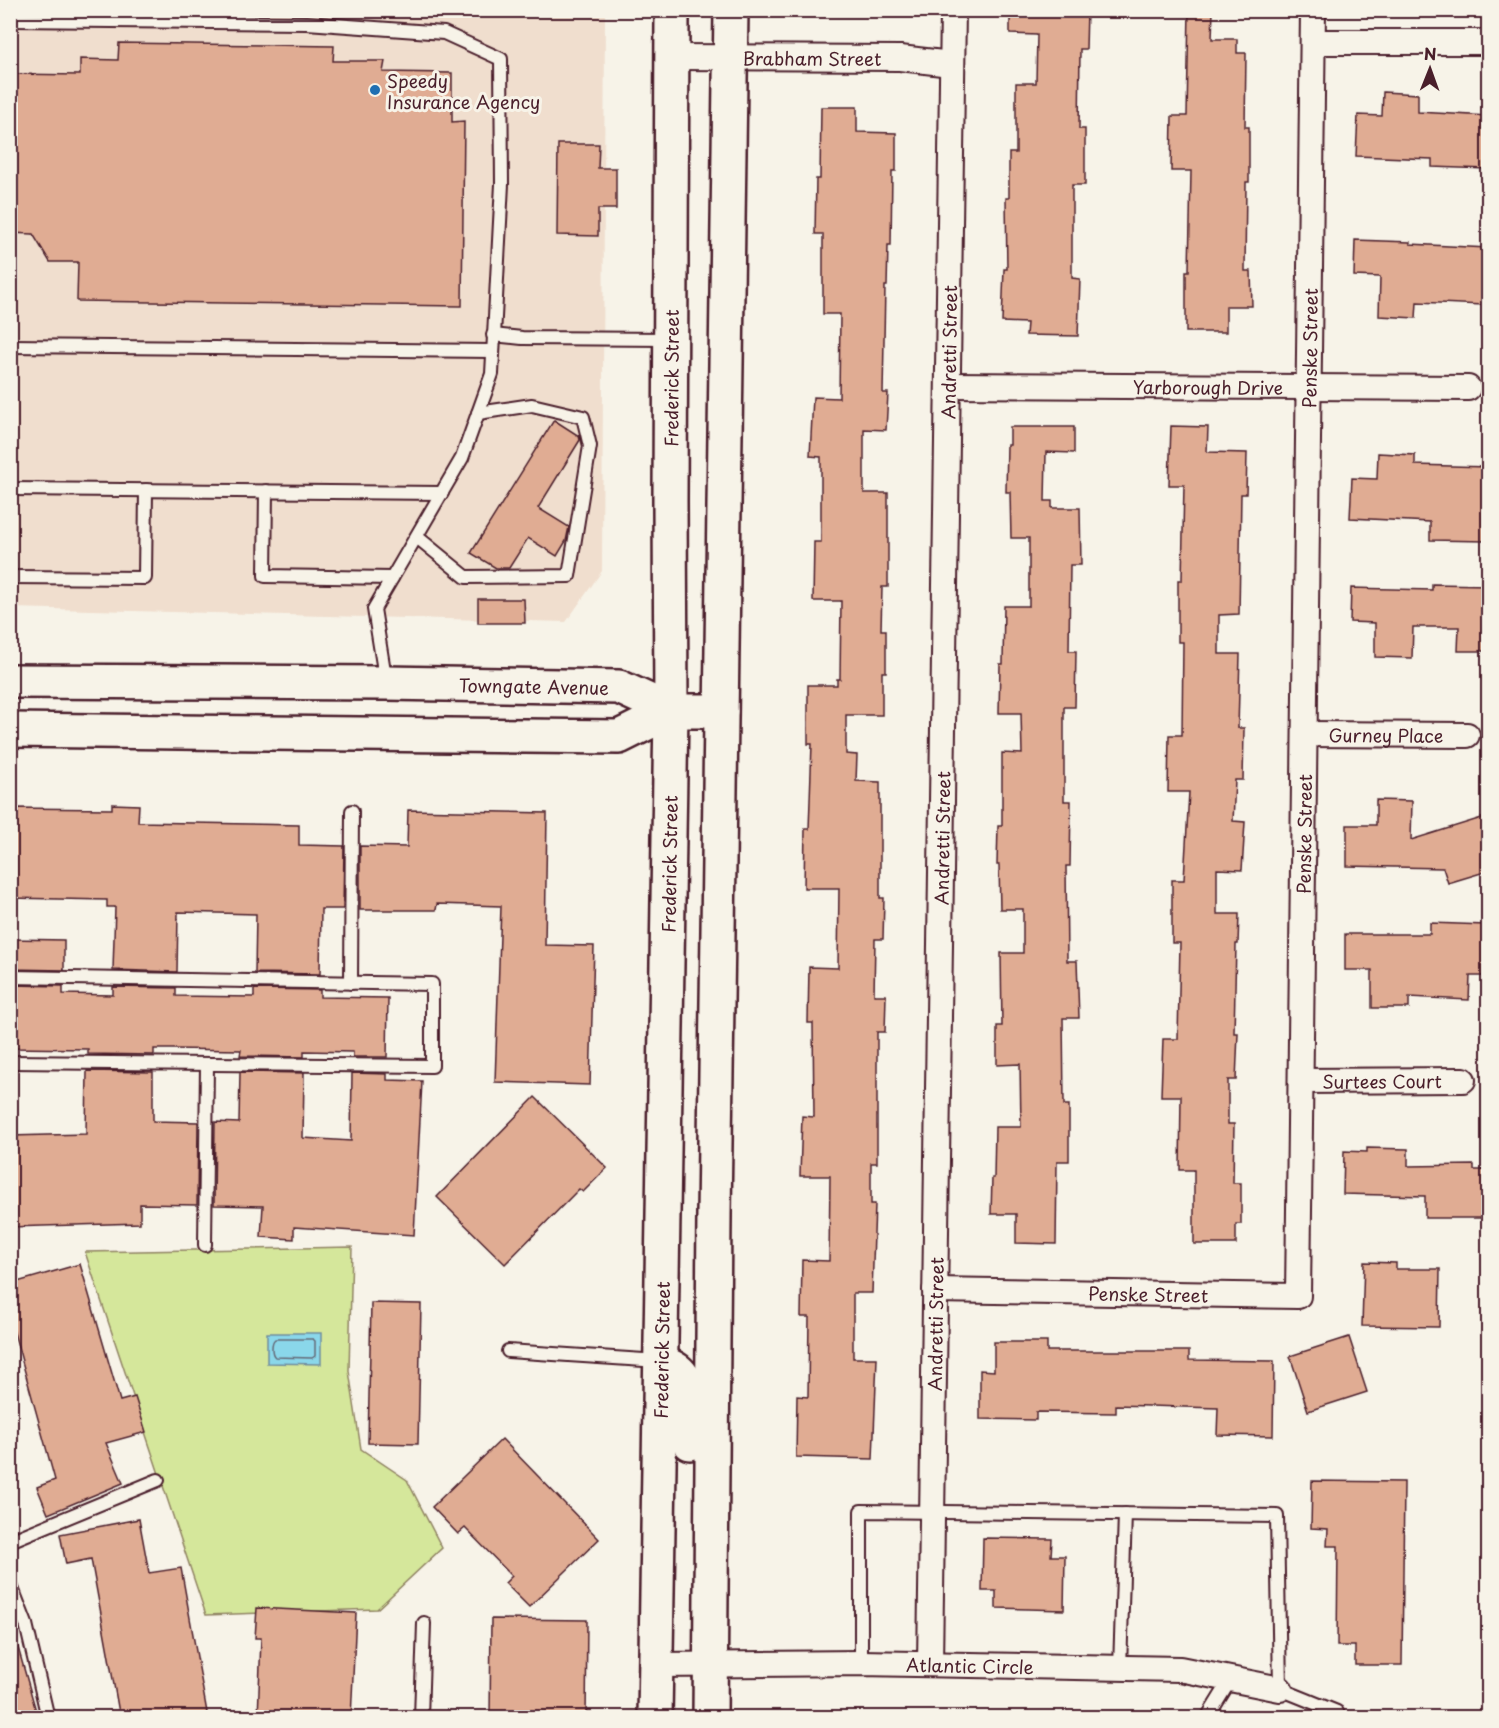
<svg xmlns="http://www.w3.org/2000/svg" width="1499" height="1728" font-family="'Playpen Sans',sans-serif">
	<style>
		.built { fill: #f0dece }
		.green { fill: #d5e79b; stroke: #908363; stroke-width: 1.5 }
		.water { fill: #8ad7ea; stroke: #708d9e; stroke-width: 1.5 }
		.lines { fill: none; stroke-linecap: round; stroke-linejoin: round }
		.shore { stroke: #646977; stroke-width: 1.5 }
		.building { fill: #e0ac93; stroke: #4a1f2b; stroke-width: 1.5 }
		.lane-casing { stroke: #4a1f2b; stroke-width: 16 }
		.street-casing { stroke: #4a1f2b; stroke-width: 28 }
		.secondary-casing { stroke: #4a1f2b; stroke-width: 38 }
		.lane { stroke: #f7f3e8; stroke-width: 12 }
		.street { stroke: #f7f3e8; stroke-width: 24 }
		.secondary { stroke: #f7f3e8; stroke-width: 33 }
		.poi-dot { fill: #1f6fb2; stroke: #f7f3e8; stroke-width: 2 }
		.labels { text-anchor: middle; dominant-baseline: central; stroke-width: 6; stroke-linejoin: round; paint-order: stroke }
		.street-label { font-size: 18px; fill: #4a1f2b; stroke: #f7f3e8 }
		.poi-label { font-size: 18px; fill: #4a1f2b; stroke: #f7f3e8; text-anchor: start }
	</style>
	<rect width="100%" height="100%" fill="#f7f3e8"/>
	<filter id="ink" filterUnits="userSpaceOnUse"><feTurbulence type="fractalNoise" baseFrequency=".0167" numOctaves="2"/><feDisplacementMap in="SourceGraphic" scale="12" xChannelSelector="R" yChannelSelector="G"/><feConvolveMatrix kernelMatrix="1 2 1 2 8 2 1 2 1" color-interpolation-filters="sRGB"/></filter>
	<g filter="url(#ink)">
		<path class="built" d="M 11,11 L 605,11 L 602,571 L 566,622 L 11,608 Z"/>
		<path class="green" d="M 352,1247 L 349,1371 L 361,1449 L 407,1480 L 442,1548 L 377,1609 L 206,1615 L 85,1252 Z"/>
		<path class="water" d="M 267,1333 L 321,1333 L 321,1364 L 267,1363 Z"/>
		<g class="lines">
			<path class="shore" d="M 275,1339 L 313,1339 L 315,1341 L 315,1356 L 312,1358 L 275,1357 C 271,1354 271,1342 275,1339 Z"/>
		</g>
		<g class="building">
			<path d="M 1010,10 L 1087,10 L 1086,49 L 1080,49 L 1079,129 L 1085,129 L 1085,185 L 1072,185 L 1072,278 L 1080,279 L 1078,336 L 1026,335 L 1027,323 L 1002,322 L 1004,269 L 1007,269 L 1006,198 L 1009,198 L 1009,153 L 1016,153 L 1016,83 L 1036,83 L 1037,35 L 1010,34 Z"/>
			<path d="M 1189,10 L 1213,10 L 1212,39 L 1237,39 L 1237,53 L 1246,53 L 1245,127 L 1249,127 L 1249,182 L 1246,182 L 1245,271 L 1251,271 L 1252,306 L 1226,306 L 1226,332 L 1186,332 L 1186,271 L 1189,271 L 1191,171 L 1171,171 L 1172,116 L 1187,116 Z"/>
			<path d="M 119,43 L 334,46 L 333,61 L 385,61 L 383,72 L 452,73 L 452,122 L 464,121 L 462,306 L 77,301 L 78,262 L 50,262 L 33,234 L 10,233 L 10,74 L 80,75 L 80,59 L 118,60 Z"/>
			<path d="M 1383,92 L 1418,94 L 1418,112 L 1488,116 L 1488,169 L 1432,167 L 1432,159 L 1356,156 L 1358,115 L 1382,116 Z"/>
			<path d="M 821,107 L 857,107 L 857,132 L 896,133 L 896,171 L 892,171 L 891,245 L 888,245 L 887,286 L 885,286 L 883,393 L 888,393 L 886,430 L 864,429 L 864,493 L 888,493 L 888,587 L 882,587 L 881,630 L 886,630 L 886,672 L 882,672 L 882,715 L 846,715 L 846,754 L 857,755 L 856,781 L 880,782 L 880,898 L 884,898 L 883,939 L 875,939 L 874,995 L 886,995 L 885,1032 L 877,1032 L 877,1163 L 871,1163 L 871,1204 L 875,1204 L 872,1293 L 853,1293 L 853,1358 L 877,1358 L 873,1459 L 796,1457 L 797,1396 L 808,1397 L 809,1317 L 801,1317 L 802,1260 L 829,1261 L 830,1176 L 800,1176 L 802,1116 L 814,1117 L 813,1023 L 808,1023 L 809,967 L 838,968 L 839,888 L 804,888 L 805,829 L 809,829 L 812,744 L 808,744 L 808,685 L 837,685 L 837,679 L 840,679 L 841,601 L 813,601 L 814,542 L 821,542 L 821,457 L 810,456 L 813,397 L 839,398 L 840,314 L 823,314 L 823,234 L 815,234 L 816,179 L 820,179 Z"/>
			<path d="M 558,144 L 599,144 L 598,168 L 616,168 L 616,209 L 598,209 L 598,236 L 557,235 Z"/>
			<path d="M 1355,240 L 1410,242 L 1410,244 L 1488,248 L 1488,295 L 1483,295 L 1483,305 L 1417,302 L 1416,318 L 1379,316 L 1380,277 L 1354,276 Z"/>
			<path d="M 554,420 L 579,436 L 580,440 L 538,508 L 569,527 L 566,541 L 557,556 L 528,538 L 509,568 L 496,568 L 471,553 Z"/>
			<path d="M 1171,426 L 1208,427 L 1207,452 L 1247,453 L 1246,494 L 1241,494 L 1239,614 L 1219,615 L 1219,654 L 1240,654 L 1238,728 L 1244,728 L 1243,780 L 1235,780 L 1233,821 L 1245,822 L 1242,870 L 1217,869 L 1217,914 L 1239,914 L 1238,944 L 1236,944 L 1234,1033 L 1238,1033 L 1236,1080 L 1228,1080 L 1228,1124 L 1234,1124 L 1233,1183 L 1241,1183 L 1241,1224 L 1236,1224 L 1236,1244 L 1194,1244 L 1194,1170 L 1180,1170 L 1181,1096 L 1161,1096 L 1163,1039 L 1178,1039 L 1180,943 L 1172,943 L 1172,880 L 1184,880 L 1189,792 L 1168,792 L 1169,735 L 1182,735 L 1183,642 L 1178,642 L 1178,580 L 1182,580 L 1184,485 L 1169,485 Z"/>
			<path d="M 1010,427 L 1074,427 L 1074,453 L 1046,452 L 1045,501 L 1052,501 L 1052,508 L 1080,508 L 1081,565 L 1070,565 L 1069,651 L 1076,651 L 1075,707 L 1064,707 L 1064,801 L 1071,801 L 1070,866 L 1066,866 L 1067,961 L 1077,961 L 1079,1018 L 1063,1018 L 1064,1105 L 1069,1105 L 1069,1161 L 1057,1161 L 1056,1244 L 1016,1243 L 1016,1214 L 991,1214 L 992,1178 L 994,1178 L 995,1127 L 1021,1127 L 1020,1064 L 997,1065 L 997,1026 L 1002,1026 L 1001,953 L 1023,953 L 1023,909 L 1000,909 L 999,865 L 997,865 L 998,826 L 1002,826 L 1002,753 L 1022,754 L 1021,713 L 999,713 L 1000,664 L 1003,664 L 1004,606 L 1029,606 L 1029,538 L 1011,538 L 1010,492 L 1006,492 L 1007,445 L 1010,445 Z"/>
			<path d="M 1378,453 L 1415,455 L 1415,465 L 1488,467 L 1486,541 L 1430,540 L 1430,522 L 1350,518 L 1352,478 L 1377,479 Z"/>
			<path d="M 1432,584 L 1488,585 L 1488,651 L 1458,651 L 1459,627 L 1413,627 L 1412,658 L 1375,657 L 1375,623 L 1350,622 L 1351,588 L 1432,590 Z"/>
			<path d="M 478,599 L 524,599 L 525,623 L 478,623 Z"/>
			<path d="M 1376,800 L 1412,801 L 1411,840 L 1488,816 L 1488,871 L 1448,883 L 1443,868 L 1347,866 L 1347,825 L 1376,825 Z"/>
			<path d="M 112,804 L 139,805 L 138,822 L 299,825 L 299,845 L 344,846 L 343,909 L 321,909 L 320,974 L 255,973 L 256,914 L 178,912 L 177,972 L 113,970 L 115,907 L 107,907 L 107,900 L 10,898 L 10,808 L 112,809 Z"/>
			<path d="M 408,810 L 547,813 L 545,945 L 594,946 L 590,1085 L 495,1082 L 501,906 L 437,904 L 436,910 L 360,910 L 360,846 L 407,847 Z"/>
			<path d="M 1430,923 L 1486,925 L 1484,976 L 1470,976 L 1469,1000 L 1409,997 L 1409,1008 L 1372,1008 L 1372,970 L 1345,970 L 1345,934 L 1430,934 Z"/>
			<path d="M 10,939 L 64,940 L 64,970 L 10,969 Z"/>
			<path d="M 10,985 L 63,986 L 63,994 L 113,995 L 113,987 L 176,988 L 176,996 L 254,997 L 254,989 L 320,990 L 320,997 L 388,998 L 387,1057 L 353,1057 L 353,1052 L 304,1051 L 304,1057 L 240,1056 L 241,1050 L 172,1049 L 154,1049 L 154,1055 L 88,1054 L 88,1049 L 10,1048 Z"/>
			<path d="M 87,1071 L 153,1072 L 153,1121 L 198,1122 L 197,1205 L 140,1204 L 140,1223 L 10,1227 L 10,1136 L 86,1134 Z"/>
			<path d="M 240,1072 L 304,1073 L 303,1138 L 351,1141 L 352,1073 L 387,1074 L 387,1080 L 422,1081 L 414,1235 L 294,1227 L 294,1239 L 261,1237 L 263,1206 L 214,1205 L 215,1122 L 239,1123 Z"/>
			<path d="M 535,1097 L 607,1168 L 583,1192 L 579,1189 L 505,1264 L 437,1197 Z"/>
			<path d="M 1367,1148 L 1408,1149 L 1408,1166 L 1474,1165 L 1474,1170 L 1488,1170 L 1488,1218 L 1425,1218 L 1425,1196 L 1343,1194 L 1344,1151 L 1367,1152 Z"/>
			<path d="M 1364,1262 L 1396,1263 L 1396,1269 L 1440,1269 L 1439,1327 L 1362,1326 Z"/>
			<path d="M 80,1264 L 120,1401 L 135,1397 L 146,1432 L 106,1443 L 123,1483 L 48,1514 L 37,1487 L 55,1480 L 10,1318 L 10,1284 Z"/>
			<path d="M 371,1303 L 421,1304 L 418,1444 L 368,1443 Z"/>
			<path d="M 1349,1337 L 1367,1392 L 1308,1411 L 1290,1356 Z"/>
			<path d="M 994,1342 L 1047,1342 L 1047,1351 L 1189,1351 L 1189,1360 L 1274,1361 L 1273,1436 L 1217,1435 L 1218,1408 L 1116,1405 L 1116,1413 L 1036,1412 L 1036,1420 L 980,1419 L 980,1370 L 994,1371 Z"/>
			<path d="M 502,1439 L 599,1539 L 529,1607 L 505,1583 L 512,1576 L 465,1528 L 458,1534 L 432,1507 Z"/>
			<path d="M 1312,1481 L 1404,1482 L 1402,1665 L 1355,1665 L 1355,1646 L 1337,1646 L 1338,1546 L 1327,1546 L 1328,1529 L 1311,1528 Z"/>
			<path d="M 139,1519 L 149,1573 L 181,1568 L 208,1718 L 120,1718 L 91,1559 L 66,1564 L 60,1534 Z"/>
			<path d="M 983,1538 L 1052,1539 L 1051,1556 L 1065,1556 L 1064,1610 L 996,1608 L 996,1591 L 982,1591 Z"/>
			<path d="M 257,1608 L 356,1613 L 351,1718 L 258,1718 L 261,1638 L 255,1638 Z"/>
			<path d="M 491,1619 L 587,1620 L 586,1718 L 490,1718 Z"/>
			<path d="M 17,1644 L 36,1711 L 14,1717 L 10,1705 L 10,1645 Z"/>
		</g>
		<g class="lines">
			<g class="lane-casing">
				<g id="lane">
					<path d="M 10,20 L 307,23 L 444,33 L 501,59 L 502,184 L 492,374 L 462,458 L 374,609 L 386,683"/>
					<path d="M 493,335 L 522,338 L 669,339"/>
					<path d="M 10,346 L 492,351"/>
					<path d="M 10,489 L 442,493"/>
					<path d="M 266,491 L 265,576 L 392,578"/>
					<path d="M 417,537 L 466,577 L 569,576 L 590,446 L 583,417 L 532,405 L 478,413"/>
					<path d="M 10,577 L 145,578 L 146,490"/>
					<path d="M 10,977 L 432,984 L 432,1066 L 10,1062"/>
					<path d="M 351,983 L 352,811"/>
					<path d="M 205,1245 L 207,1064"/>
					<path d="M 508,1351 L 659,1361"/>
					<path d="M 10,1541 L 158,1480"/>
					<path d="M 10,1583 L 26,1624 L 48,1718"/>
					<path d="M 861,1663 L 861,1511 L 1277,1516 L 1280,1689 L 1337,1712 L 1339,1718"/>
					<path d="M 1120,1668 L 1125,1514"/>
					<path d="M 421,1718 L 424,1623"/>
					<path d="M 1207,1718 L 1231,1679"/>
				</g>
			</g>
			<g class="street-casing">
				<g id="street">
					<path d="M 1313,42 L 1488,42"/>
					<path id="s1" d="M 672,57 L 900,58 L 951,64"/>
					<path id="s2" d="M 948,385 L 1468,388"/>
					<path id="s3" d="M 1305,734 L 1467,735"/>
					<path id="s4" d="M 1301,1081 L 1463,1080"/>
					<path id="s5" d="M 935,1290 L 1298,1296 L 1313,10"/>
					<path id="s6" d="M 930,1664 L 953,10"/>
					<path id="s7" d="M 656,1665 L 861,1663 L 1180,1669 L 1280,1689"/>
				</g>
			</g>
			<g class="secondary-casing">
				<g id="secondary">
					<path id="s8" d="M 10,681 L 386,683 L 619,687 L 671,711 L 721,711"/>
					<path d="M 10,730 L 619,737 L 671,711"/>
					<path d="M 660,1361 C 665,1364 672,1366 677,1370 C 694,1383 690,1423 690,1443"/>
					<path id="s9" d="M 655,1718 L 671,711 L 670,502 L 672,10"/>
					<path d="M 710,1718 L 714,1214 L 731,10"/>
				</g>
			</g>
			<use href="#lane" class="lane"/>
			<use href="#street" class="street"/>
			<use href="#secondary" class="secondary"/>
		</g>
	</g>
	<circle class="poi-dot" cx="375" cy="90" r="6"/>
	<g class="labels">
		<g class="street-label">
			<text stroke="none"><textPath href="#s1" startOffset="140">Brabham Street</textPath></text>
			<text stroke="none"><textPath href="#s5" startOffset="1311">Penske Street</textPath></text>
			<text stroke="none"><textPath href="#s6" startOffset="1312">Andretti Street</textPath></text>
			<text stroke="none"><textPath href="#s9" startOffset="1340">Frederick Street</textPath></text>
			<text stroke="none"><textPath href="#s2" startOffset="260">Yarborough Drive</textPath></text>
			<text stroke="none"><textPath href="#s8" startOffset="524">Towngate Avenue</textPath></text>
			<text stroke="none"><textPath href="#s3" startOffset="81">Gurney Place</textPath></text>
			<text stroke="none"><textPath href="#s5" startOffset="825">Penske Street</textPath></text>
			<text stroke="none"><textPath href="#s6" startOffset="826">Andretti Street</textPath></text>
			<text stroke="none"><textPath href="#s9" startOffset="854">Frederick Street</textPath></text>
			<text stroke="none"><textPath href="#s4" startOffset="81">Surtees Court</textPath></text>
			<text stroke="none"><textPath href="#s5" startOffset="213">Penske Street</textPath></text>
			<text stroke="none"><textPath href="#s6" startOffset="340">Andretti Street</textPath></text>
			<text stroke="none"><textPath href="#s9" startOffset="368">Frederick Street</textPath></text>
			<text stroke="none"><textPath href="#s7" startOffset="314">Atlantic Circle</textPath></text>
		</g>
		<g class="poi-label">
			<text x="387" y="80">Speedy<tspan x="387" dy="21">Insurance Agency</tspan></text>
		</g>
	</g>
	<rect width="1499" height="1728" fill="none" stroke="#f7f3e8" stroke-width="36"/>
	<rect x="18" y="18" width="1463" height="1692" fill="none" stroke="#4a1f2b" stroke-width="2" filter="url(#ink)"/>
	<g transform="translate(1430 69) rotate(1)" stroke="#f7f3e8" stroke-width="4.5" paint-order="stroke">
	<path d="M0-4.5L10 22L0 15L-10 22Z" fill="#4a1f2b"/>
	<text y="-9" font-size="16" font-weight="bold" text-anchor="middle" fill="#4a1f2b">N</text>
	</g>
</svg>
